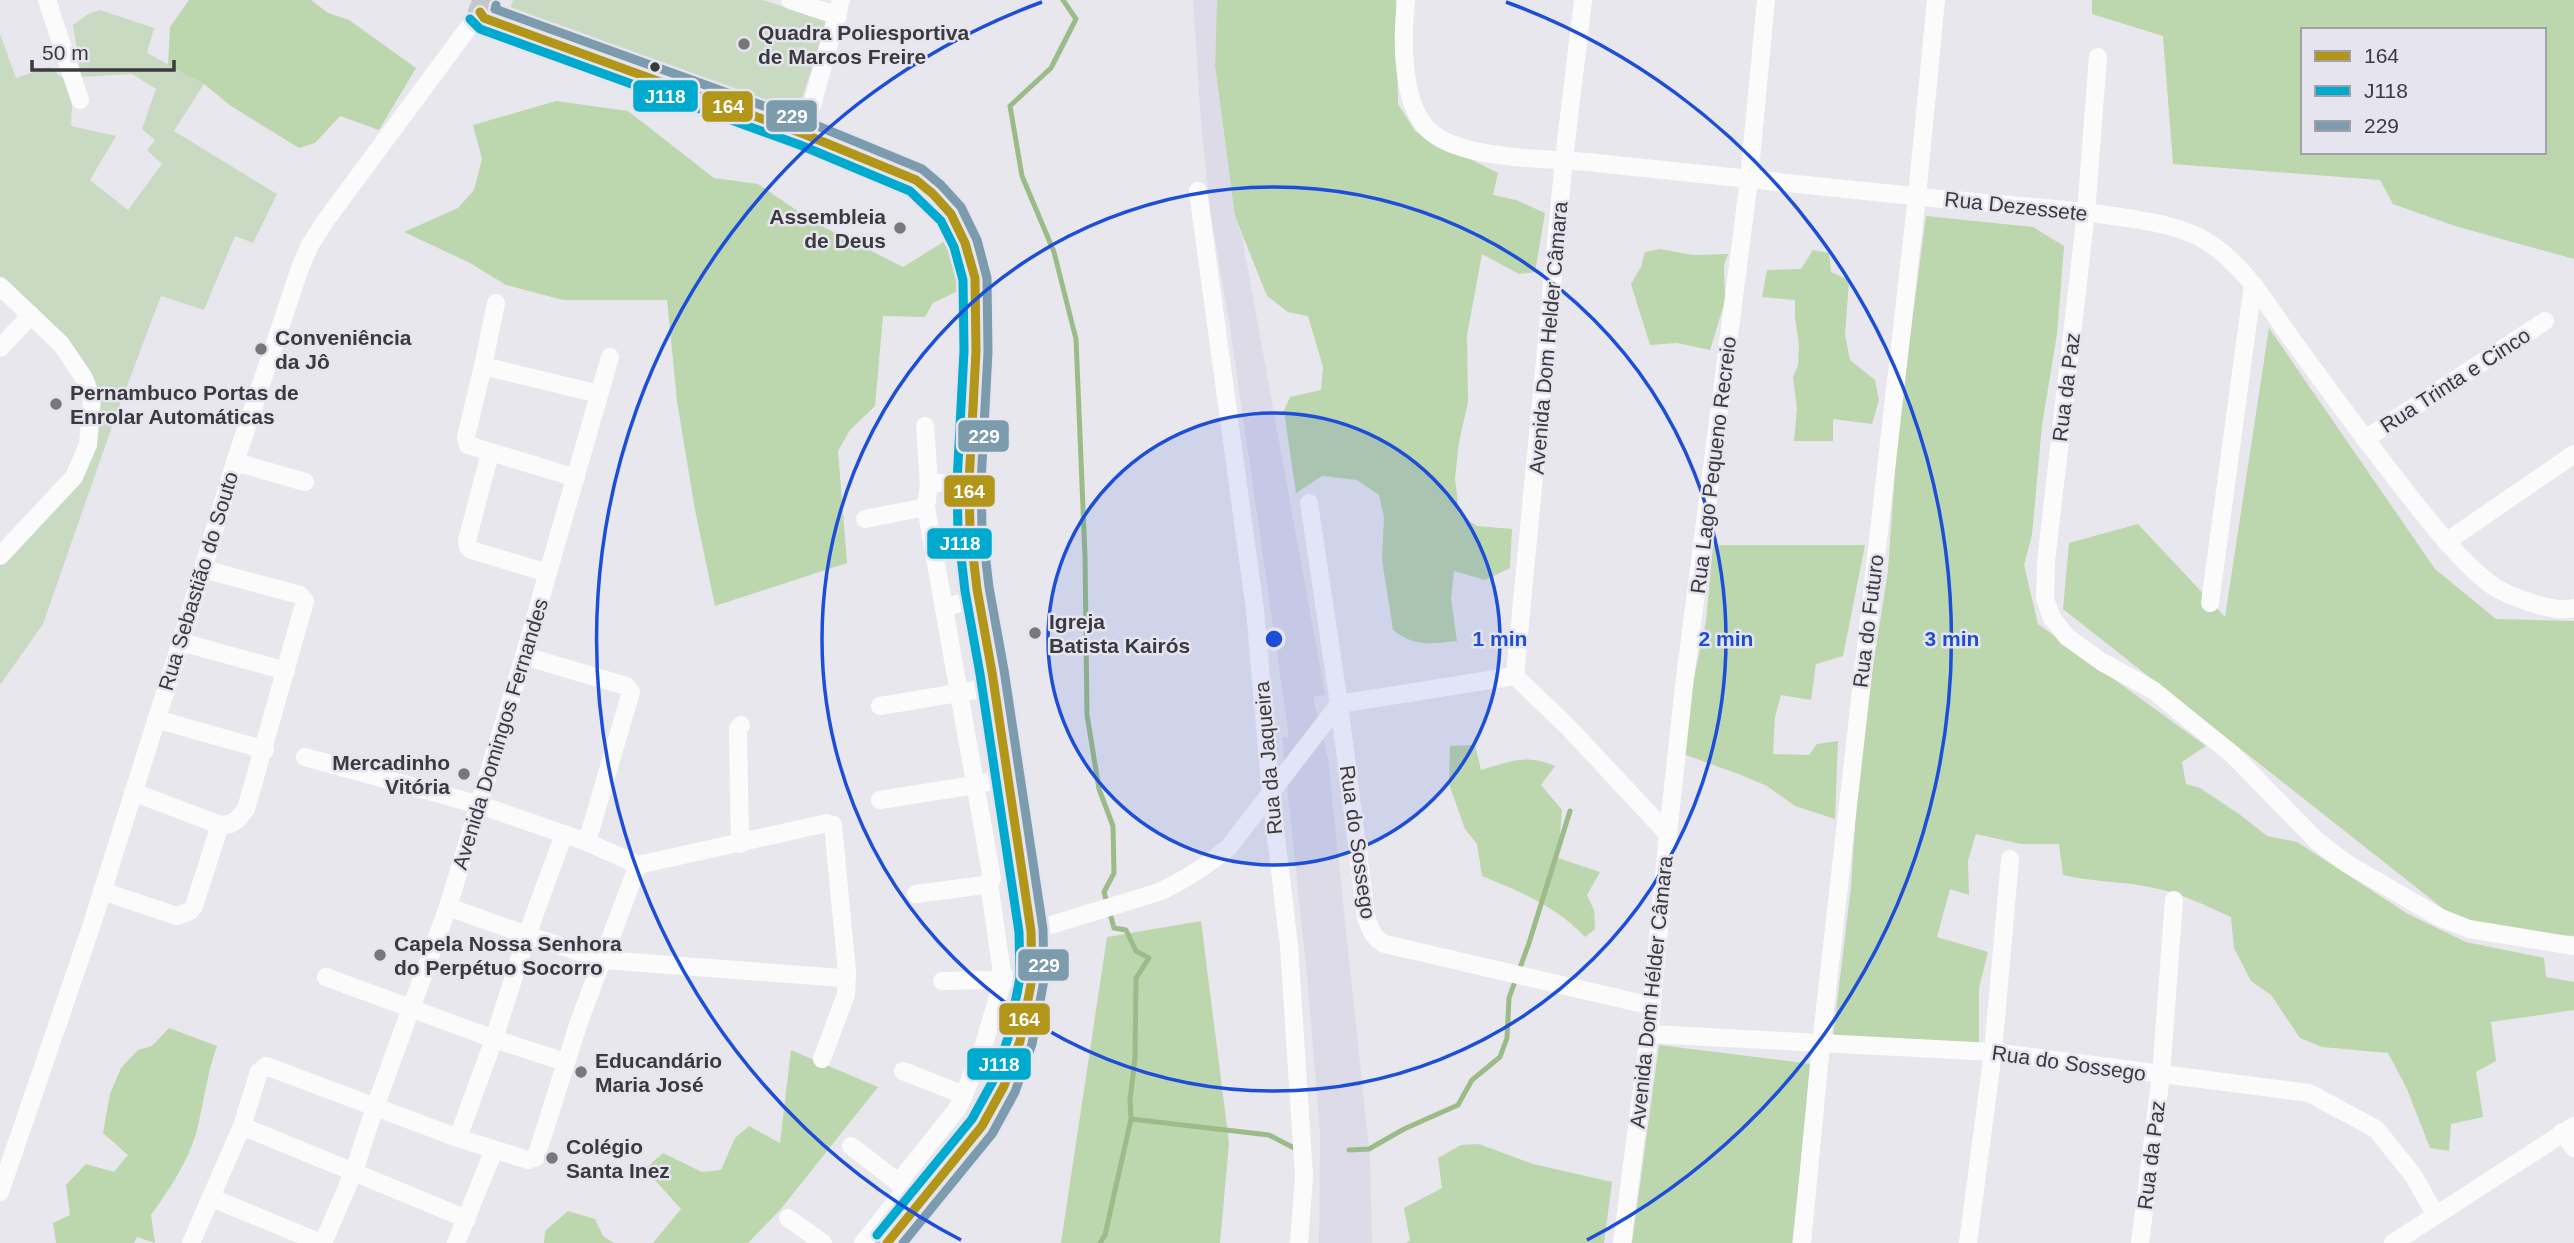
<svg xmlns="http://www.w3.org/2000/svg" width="2574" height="1243" font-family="Helvetica,sans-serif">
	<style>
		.built { fill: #dddbe8 }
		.green { fill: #c9dac2 }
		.forest { fill: #bcd6ae; fill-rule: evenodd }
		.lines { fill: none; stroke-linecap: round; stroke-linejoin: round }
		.stream { stroke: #9bbc88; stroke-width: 5 }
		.street { stroke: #fcfbfc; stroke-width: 18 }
		.secondary { stroke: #c7c7ca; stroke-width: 24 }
		.bus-1-casing { stroke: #e6e5ef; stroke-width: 14 }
		.bus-2-casing { stroke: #e6e5ef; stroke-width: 14 }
		.bus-3-casing { stroke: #e6e5ef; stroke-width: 14 }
		.bus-1 { stroke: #b19619; stroke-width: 9 }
		.bus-2 { stroke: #00a9ce; stroke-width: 9 }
		.bus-3 { stroke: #7c9cad; stroke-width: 9 }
		.ring { fill: none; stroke: #1d4ed8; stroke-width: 3.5 }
		.poi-dot { fill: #78777b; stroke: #e6e5ef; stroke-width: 2.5 }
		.bus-dot { fill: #3b3a3e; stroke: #e6e5ef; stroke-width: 2.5 }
		.labels { text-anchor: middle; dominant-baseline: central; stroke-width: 5; stroke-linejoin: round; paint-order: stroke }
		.poi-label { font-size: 21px; font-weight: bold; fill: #3b3a3e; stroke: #e6e5ef; text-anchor: start }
		.street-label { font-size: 21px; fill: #3b3a3e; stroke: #e6e5ef }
		.centre { fill: #1d4ed8; stroke: #e6e5ef; stroke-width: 3.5 }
		.ring-label { font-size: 21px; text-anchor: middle; font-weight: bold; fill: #1d4ed8; stroke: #e6e5ef; stroke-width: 5; stroke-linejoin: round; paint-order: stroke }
		.line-badge { stroke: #e6e5ef; stroke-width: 2.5 }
		.badge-label { font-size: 19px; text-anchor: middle; font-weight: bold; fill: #fff }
	</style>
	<rect width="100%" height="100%" fill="#e8e7ed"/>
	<path class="built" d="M 1193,0 L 1217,0 L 1215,65 L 1235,216 L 1242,237 L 1325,695 L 1313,697 L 1328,759 L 1370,1158 L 1372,1243 L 1319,1243 L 1320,1134 L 1307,976 L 1282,738 L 1289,737 L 1229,321 L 1210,210 L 1201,122 Z"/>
	<g class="green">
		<path d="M 513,0 L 763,0 L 827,21 L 798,111 L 508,16 Z"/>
		<path d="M 100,10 L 154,28 L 147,53 L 204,84 L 174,131 L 277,194 L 253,243 L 235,236 L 204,310 L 161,296 L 116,415 L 43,624 L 0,685 L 0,556 L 74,477 L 88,445 L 84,378 L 0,286 L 0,34 L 16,78 L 49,67 L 73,86 L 71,126 L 116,136 L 90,180 L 128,210 L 162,164 L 147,150 L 155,140 L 142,129 L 156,89 L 132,74 L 81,77 L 73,25 L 88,14 Z"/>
	</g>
	<g class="forest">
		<path d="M 189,0 L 311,0 L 328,13 L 349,20 L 416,68 L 379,130 L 340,116 L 315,143 L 299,148 L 231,106 L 204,84 L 168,65 L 170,27 Z"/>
		<path d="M 1217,0 L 1396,0 L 1398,104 L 1416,132 L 1498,173 L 1493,195 L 1516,200 L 1545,213 L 1535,272 L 1519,274 L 1482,254 L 1467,335 L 1468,402 L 1459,442 L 1455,478 L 1459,514 L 1477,526 L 1512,529 L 1510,568 L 1485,580 L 1454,571 L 1451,599 L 1457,641 C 1432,644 1414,647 1393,630 L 1382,560 L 1384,517 L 1379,495 L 1357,480 L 1322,476 L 1296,493 L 1284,411 L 1290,397 L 1321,390 L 1323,367 L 1308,316 L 1288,312 L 1267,296 L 1235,216 L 1215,65 Z"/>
		<path d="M 2092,0 L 2574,0 L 2574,259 L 2455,226 L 2393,204 L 2380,180 L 2173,164 L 2163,36 L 2092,14 ZM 2303,30 L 2544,30 L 2544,152 L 2303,152 Z"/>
		<path d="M 556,101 L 628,111 L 714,178 L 758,184 L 814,222 L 903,267 L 950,238 L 960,290 L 933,303 L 925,317 L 883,316 L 875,406 L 850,430 L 838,451 L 847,563 L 715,606 L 695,510 L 677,401 L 667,300 L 563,300 L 506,285 L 470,263 L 404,232 L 458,208 L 474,190 L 482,159 L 473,125 Z"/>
		<path d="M 1926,216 L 2033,227 L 2064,246 L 2057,334 L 2042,425 L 2032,535 L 2024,565 L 2038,624 L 2206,746 L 2182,762 L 2186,784 L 2200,788 L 2239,814 L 2267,836 L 2297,842 L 2408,914 L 2466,942 L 2544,958 L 2546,977 L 2574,982 L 2574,1010 L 2491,1022 L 2496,1061 L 2476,1072 L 2483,1117 L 2451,1124 L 2449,1151 L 2430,1148 L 2407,1089 L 2388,1053 L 2322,1047 L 2300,1038 L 2271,995 L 2251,981 L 2234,948 L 2231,917 C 2204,905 2179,892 2149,887 C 2121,881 2092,882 2063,875 L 2059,844 L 2021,844 L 1976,834 L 1968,861 L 1969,895 L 1950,889 L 1937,937 L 1988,952 L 1979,988 L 1979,1052 L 1833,1036 L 1851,887 L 1861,729 L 1870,686 L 1888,571 L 1898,427 Z"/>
		<path d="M 1660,249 L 1693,255 L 1728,254 L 1724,265 L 1725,301 L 1710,350 L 1677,343 L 1650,345 L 1631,284 L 1641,267 L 1645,252 Z"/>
		<path d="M 1813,250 L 1829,253 L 1831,272 L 1849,280 L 1845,335 L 1850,360 L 1875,380 L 1879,400 L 1872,424 L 1833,419 L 1833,441 L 1794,441 L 1797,409 L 1793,377 L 1798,365 L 1799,345 L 1795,317 L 1795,300 L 1762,297 L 1767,270 L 1801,269 Z"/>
		<path d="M 2269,328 L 2435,569 L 2496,619 L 2574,621 L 2574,936 L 2469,929 L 2063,609 L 2069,543 L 2138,524 L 2225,617 Z"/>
		<path d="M 1713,545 L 1865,545 L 1843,656 L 1816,664 L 1811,700 L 1781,695 L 1775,717 L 1773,754 L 1809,755 L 1817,744 L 1838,741 L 1835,819 L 1795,806 L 1767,786 L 1741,775 L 1678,752 L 1706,622 Z"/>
		<path d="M 1475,745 L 1481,770 C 1509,762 1526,753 1555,766 L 1541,785 L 1562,810 L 1558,858 L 1600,872 L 1587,895 L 1594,910 L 1595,929 L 1585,937 C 1559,908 1519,891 1482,876 L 1477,844 L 1465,829 L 1449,784 L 1450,746 Z"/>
		<path d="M 1201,921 L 1229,1143 L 1220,1243 L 1061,1243 L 1107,937 Z"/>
		<path d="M 169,1028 L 217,1046 C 207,1073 204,1102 197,1130 C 188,1162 170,1188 151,1215 L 155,1243 L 137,1237 L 134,1243 L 56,1243 L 53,1223 L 70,1215 L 66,1185 L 86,1164 L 114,1172 L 128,1155 L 103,1133 L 110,1094 L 121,1068 L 138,1050 L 152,1046 Z"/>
		<path d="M 1659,1045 L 1812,1064 L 1792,1243 L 1632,1243 Z"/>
		<path d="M 791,1050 L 878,1087 L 780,1210 L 748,1243 L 653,1243 L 681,1209 L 645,1169 L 663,1153 L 702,1172 L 721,1170 L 735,1138 L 749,1126 L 780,1143 Z"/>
		<path d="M 1479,1144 L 1533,1164 L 1612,1182 L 1604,1243 L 1406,1243 L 1410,1240 L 1404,1208 L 1442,1188 L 1438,1158 L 1461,1145 Z"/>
		<path d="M 568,1211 L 595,1219 L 603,1236 L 614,1243 L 544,1243 L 545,1231 Z"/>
	</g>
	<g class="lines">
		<g class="stream">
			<path d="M 1063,0 L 1076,19 L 1051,68 L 1010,106 L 1022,176 L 1054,252 L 1076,339 L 1085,556 L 1087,715 L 1099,789 L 1113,826 L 1114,873 L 1104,892 L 1114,928 L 1126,930 L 1136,951 L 1149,958 L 1136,978 L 1135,1058 L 1130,1100 L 1131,1119 L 1105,1235 L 1100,1243"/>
			<path d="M 1131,1119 L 1269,1135 L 1294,1148"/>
			<path d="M 1349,1150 L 1369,1149 L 1404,1129 L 1458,1105 L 1472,1080 L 1500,1057 L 1507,1038 L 1509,998 L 1529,943 L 1570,811"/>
		</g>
		<g class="street">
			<path d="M 47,0 L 80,100"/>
			<path d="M 790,0 L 838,16"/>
			<path d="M 1406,0 C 1402,36 1400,108 1432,133 C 1467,161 1551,158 1596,163 C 1708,175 1820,187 1932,198 C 2005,205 2079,209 2151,222 C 2168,225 2192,232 2206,241 C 2242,263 2265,301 2288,334 C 2327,388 2366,441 2407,493 C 2431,523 2455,555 2485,580 C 2500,593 2520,599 2538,605 C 2550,608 2562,611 2574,608"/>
			<path d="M 2098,57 L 2086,212 L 2046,562 L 2045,599 L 2052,618 L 2067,637 L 2102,662 L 2153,690 L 2233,755 L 2317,841 L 2346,863 L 2439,917 L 2469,929 L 2574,946"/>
			<path d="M 804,134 L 841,0"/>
			<path d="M 1198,191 L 1255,610 L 1271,795 L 1289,946 L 1304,1176 L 1299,1243"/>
			<path d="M 0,286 L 61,344 L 84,378 L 92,398 L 88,445 L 74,477 L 0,556"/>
			<path d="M 0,348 L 31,315"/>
			<path d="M 483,366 L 496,303"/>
			<path d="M 925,426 L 929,483"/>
			<path d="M 2365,439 L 2545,321"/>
			<path d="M 490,453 L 467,541 L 468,547 L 471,550 L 548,573"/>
			<path d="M 235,462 L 305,482"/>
			<path d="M 576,478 L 468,445 L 466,437 L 483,366 L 599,394"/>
			<path d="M 1309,503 L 1339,704 L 1366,916 C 1370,929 1373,938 1385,944 L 1652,1006"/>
			<path d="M 865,519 L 926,507 L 929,483 L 969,483"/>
			<path d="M 2446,542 L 2574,454"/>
			<path d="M 2210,603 L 2253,284"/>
			<path d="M 944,608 L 979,597"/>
			<path d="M 181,642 L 286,671"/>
			<path d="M 524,656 L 626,686 L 631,692 L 587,842"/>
			<path d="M 1515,676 L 1564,159 L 1583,0"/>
			<path d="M 1515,676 L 1569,728 L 1668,834 L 1649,1034 L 1622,1243"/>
			<path d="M 1339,704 L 1515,676"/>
			<path d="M 880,706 L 994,687"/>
			<path d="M 156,719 L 265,750"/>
			<path d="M 305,757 L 480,805 L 587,842 L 638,865 L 827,823 L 833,825 L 847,972 L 846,994 L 822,1059"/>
			<path d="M 133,792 L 220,825 L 230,824 L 238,819 L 246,809 L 305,601 L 300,595 L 203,569"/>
			<path d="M 880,800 L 975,785 L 1008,777"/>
			<path d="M 564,834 L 527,935 L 604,960 L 842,978 L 847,976"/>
			<path d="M 1668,834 L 1684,686 L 1749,180 L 1766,0"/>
			<path d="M 740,844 L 738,729 L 741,725"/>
			<path d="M 102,891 L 177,916 L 190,911 L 194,906 L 220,825"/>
			<path d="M 916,894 L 984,885 L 992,879 L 926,507"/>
			<path d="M 448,907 L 527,935 L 494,1039 L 565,1062"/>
			<path d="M 1031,931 L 1159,892 C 1185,880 1207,866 1229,847 L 1339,704"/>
			<path d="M 942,981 L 1032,979"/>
			<path d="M 1649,1034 L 1993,1052 L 2309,1093 L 2376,1129 L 2413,1175 L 2435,1214"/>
			<path d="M 903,1071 L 964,1095"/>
			<path d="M 242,1126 L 467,1219"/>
			<path d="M 2562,1132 L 2574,1148"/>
			<path d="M 458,1138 L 528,1160 L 536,1157 L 579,1022 L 638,865"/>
			<path d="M 851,1146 L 921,1200"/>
			<path d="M 898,1183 L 957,1109 L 964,1095 L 984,1044 L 1003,980 L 989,883"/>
			<path d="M 0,1192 L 92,924 L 181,642 L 235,462 L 300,268 L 310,245 L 326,220 L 480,12"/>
			<path d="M 212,1198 L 321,1243"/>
			<path d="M 788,1218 L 823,1243"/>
			<path d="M 191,1243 L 242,1126 L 259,1072 L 266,1066 L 458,1138 L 494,1039 L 326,977"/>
			<path d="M 323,1243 L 354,1171 L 375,1107 L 448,907 L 524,656 L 610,357"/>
			<path d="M 456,1243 L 494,1150"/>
			<path d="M 863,1243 L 906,1189"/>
			<path d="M 1802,1243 L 1821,1044 L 1917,196 L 1936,0"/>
			<path d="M 1968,1243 L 1993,1052 L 2010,859"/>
			<path d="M 2140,1243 L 2161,1075 L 2174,900"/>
			<path d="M 2393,1243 L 2574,1126"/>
		</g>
		<path class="secondary" d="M 485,0 L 480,12 L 484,18 L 581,55 L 804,134 L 916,180 L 933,194 L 951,214 L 965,243 L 975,278 L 976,351 L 969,483 L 970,529 L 977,589 L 992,672 L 1031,931 L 1032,979 L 1020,1041 L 1004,1086 L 982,1126 L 887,1243"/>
		<g class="bus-1-casing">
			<path id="bus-1" d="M 480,12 L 484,18 L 804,134 L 916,180 L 933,194 L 951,214 L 965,243 L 975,278 L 976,351 L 969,483 L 970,529 L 977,589 L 992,672 L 1031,931 L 1032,979 L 1020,1041 L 1004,1086 L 982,1126 L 887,1243"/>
		</g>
		<g class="bus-2-casing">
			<path id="bus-2" d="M 470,19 L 480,29 L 800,145 L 910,191 L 941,221 L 954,247 L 963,280 L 964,351 L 957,482 L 958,530 L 965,591 L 980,674 L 1019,932 L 1020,978 L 1008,1038 L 993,1081 L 972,1119 L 877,1235"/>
		</g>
		<g class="bus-3-casing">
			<path id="bus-3" d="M 496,5 L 495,9 L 808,122 L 922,169 L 941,185 L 961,207 L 977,240 L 987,278 L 988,352 L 981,483 L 982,528 L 989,587 L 1004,670 L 1043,929 L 1044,980 L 1032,1044 L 1015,1092 L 992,1134 L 903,1243"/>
		</g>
		<use href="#bus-1" class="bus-1"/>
		<use href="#bus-2" class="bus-2"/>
		<use href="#bus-3" class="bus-3"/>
	</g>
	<circle cx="1274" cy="639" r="226" fill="#1d4ed8" fill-opacity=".12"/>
	<g class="ring">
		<circle cx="1274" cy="639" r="226"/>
		<circle cx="1274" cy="639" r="452"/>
		<path d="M961 1240A678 678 0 0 1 1042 2M1506 2A678 678 0 0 1 1587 1240"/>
	</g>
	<g class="poi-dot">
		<circle cx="744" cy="44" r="7"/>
		<circle cx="900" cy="228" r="7"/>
		<circle cx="261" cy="349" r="7"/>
		<circle cx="56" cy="404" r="7"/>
		<circle cx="1035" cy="633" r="7"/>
		<circle cx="464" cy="774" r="7"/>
		<circle cx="380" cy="955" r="7"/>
		<circle cx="581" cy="1072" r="7"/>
		<circle cx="552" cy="1158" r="7"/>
	</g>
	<circle class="bus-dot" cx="655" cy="67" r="6"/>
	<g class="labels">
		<g class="poi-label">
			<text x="758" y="32">Quadra Poliesportiva<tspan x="758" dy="24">de Marcos Freire</tspan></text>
			<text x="886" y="216" text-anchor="end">Assembleia<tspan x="886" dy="24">de Deus</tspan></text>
			<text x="275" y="337">Conveniência<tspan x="275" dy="24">da Jô</tspan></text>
			<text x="70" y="392">Pernambuco Portas de<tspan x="70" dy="24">Enrolar Automáticas</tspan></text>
			<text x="1049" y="621">Igreja<tspan x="1049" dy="24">Batista Kairós</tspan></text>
			<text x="450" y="762" text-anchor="end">Mercadinho<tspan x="450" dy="24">Vitória</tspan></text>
			<text x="394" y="943">Capela Nossa Senhora<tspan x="394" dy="24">do Perpétuo Socorro</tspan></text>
			<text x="595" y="1060">Educandário<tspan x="595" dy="24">Maria José</tspan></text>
			<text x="566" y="1146">Colégio<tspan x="566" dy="24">Santa Inez</tspan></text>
		</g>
		<g class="street-label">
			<text transform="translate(2016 206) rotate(6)">Rua Dezessete</text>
			<text transform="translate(1548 338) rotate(-85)">Avenida Dom Helder Câmara</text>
			<text transform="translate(2455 380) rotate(-33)">Rua Trinta e Cinco</text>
			<text transform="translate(2066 387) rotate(-83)">Rua da Paz</text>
			<text transform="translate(1713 465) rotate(-83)">Rua Lago Pequeno Recreio</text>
			<text transform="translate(198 581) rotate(-73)">Rua Sebastião do Souto</text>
			<text transform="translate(1868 621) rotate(-83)">Rua do Futuro</text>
			<text transform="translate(500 734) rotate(-73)">Avenida Domingos Fernandes</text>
			<text transform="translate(1268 758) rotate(-95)">Rua da Jaqueira</text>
			<text transform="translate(1358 842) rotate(82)">Rua do Sossego</text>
			<text transform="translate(1651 992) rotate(-84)">Avenida Dom Hélder Câmara</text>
			<text transform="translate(2069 1063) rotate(8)">Rua do Sossego</text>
			<text transform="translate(2151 1155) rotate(-83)">Rua da Paz</text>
		</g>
	</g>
	<circle cx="1274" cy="639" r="10" class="centre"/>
	<g class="ring-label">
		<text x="1500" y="646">1 min</text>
		<text x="1726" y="646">2 min</text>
		<text x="1952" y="646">3 min</text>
	</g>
	<g class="line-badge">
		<rect x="632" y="79" width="67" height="34" rx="7" fill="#00a9ce"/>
		<rect x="701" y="90" width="53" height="33" rx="7" fill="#b19619"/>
		<rect x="765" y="99" width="53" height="34" rx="7" fill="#7c9cad"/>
		<rect x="957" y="419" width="53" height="34" rx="7" fill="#7c9cad"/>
		<rect x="943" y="474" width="53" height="34" rx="7" fill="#b19619"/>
		<rect x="926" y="527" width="67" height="33" rx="7" fill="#00a9ce"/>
		<rect x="1017" y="948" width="53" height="34" rx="7" fill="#7c9cad"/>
		<rect x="998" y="1002" width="53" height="34" rx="7" fill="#b19619"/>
		<rect x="966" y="1047" width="66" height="34" rx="7" fill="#00a9ce"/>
	</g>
	<g class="badge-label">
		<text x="665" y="103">J118</text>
		<text x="728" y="113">164</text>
		<text x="792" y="123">229</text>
		<text x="984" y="443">229</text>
		<text x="969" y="498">164</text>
		<text x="960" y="550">J118</text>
		<text x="1044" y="972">229</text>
		<text x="1024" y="1026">164</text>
		<text x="999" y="1071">J118</text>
	</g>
	<rect x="2301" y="28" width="245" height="126" fill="#e6e5ef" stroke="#a2a1a8" stroke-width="2"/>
	<rect x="2315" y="51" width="35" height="10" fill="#b19619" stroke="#a2a1a8" stroke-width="2"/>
	<text x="2364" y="63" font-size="21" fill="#3b3a3e">164</text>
	<rect x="2315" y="86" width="35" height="10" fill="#00a9ce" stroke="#a2a1a8" stroke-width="2"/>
	<text x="2364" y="98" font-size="21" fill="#3b3a3e">J118</text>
	<rect x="2315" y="121" width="35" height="10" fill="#7c9cad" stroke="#a2a1a8" stroke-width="2"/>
	<text x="2364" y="133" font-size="21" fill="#3b3a3e">229</text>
	<path d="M32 60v10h142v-10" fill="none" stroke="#3b3a3e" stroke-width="3.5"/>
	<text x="42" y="60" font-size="21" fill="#3b3a3e" stroke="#e6e5ef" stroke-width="5" paint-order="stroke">50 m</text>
</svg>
